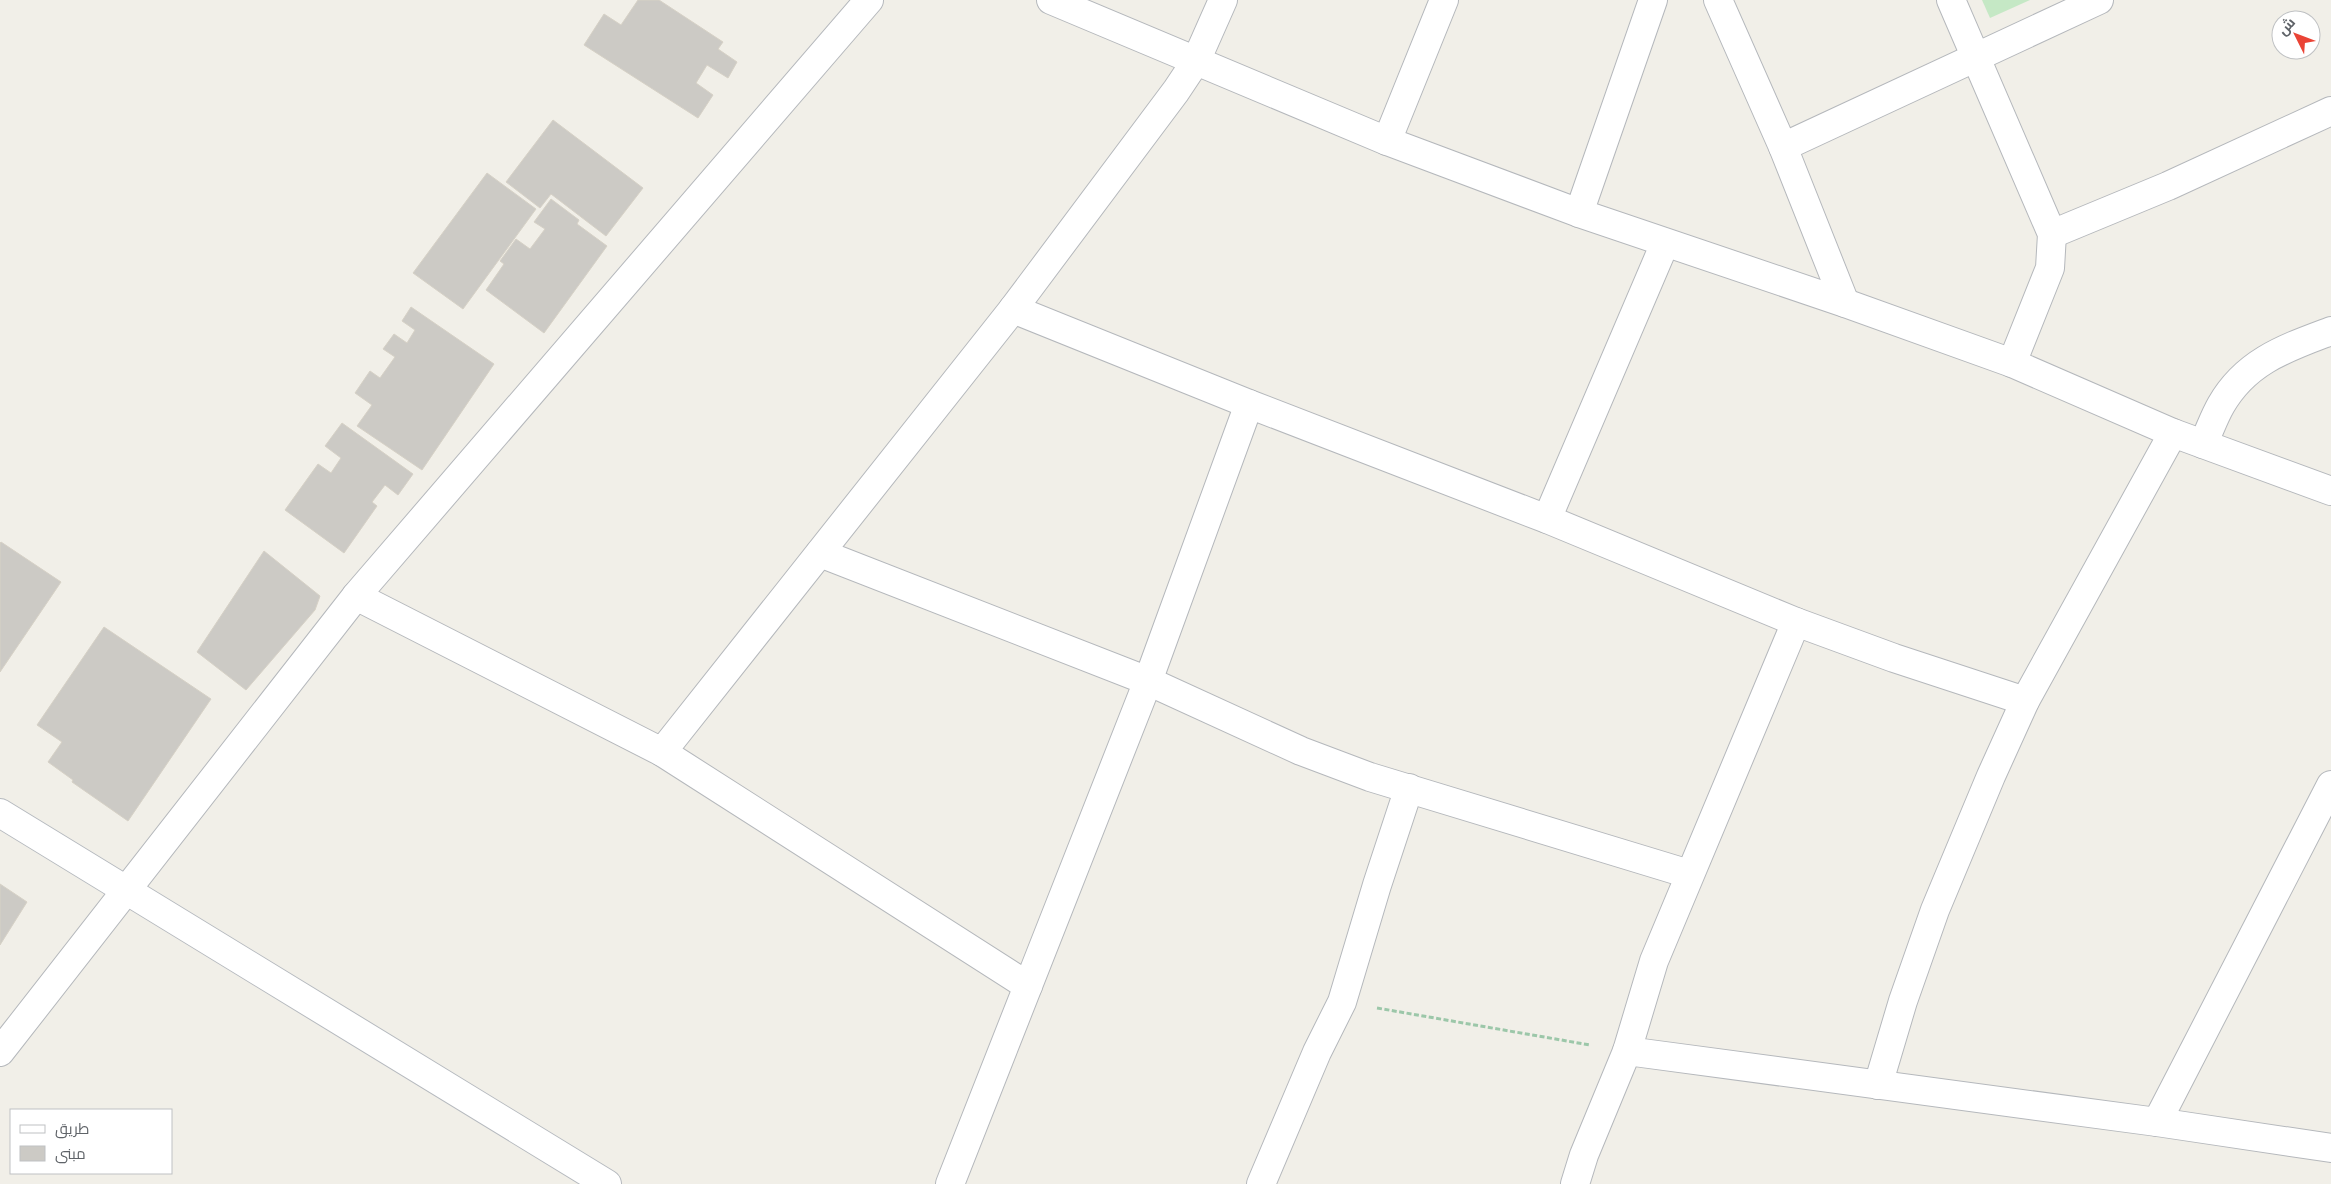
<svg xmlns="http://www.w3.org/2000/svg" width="2331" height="1184" font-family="'Varela Round',Cairo,sans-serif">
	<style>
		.green { fill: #c5e8c5 }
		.building { fill: #cccac5; stroke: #d6d1c6 }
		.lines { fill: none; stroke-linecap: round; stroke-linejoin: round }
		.street-casing { stroke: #b5b8bc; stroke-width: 30 }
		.secondary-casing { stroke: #b6babf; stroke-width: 30 }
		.path { stroke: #9cc7a9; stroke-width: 3; stroke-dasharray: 5 2.5; stroke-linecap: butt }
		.street { stroke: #fff; stroke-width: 28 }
		.secondary { stroke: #fff; stroke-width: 28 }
	</style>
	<rect width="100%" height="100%" fill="#f1efe8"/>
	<path class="green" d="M 1982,0 L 2030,0 L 1990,18 Z"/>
	<g class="building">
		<path d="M 638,0 L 659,0 L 723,42 L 718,49 L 737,62 L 728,78 L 707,65 L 696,83 L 713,95 L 698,118 L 584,45 L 604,14 L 621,25 Z"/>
		<path d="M 553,120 L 643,188 L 606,236 L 551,194 L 540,208 L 506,182 Z"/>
		<path d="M 487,173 L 536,209 L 463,309 L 413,273 Z"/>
		<path d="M 551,199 L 579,220 L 577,224 L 607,246 L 544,333 L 486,290 L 504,264 L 500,261 L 516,239 L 530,249 L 545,229 L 534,222 Z"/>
		<path d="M 411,307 L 494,364 L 422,470 L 357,426 L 372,405 L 355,393 L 370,371 L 380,378 L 395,357 L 383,349 L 394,334 L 407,343 L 415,330 L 402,321 Z"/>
		<path d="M 342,423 L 413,474 L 398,495 L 385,485 L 372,502 L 377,506 L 344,553 L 285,510 L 318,464 L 331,473 L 341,458 L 325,446 Z"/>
		<path d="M 1,542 L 61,582 L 0,672 L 0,543 Z"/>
		<path d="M 264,551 L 320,596 L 315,610 L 246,690 L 197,652 Z"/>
		<path d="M 104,627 L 211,699 L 128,821 L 72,782 L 73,780 L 48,762 L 62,742 L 37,725 Z"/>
		<path d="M 0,884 L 27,902 L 0,945 Z"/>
	</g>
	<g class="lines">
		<g class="street-casing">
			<g id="street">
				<path d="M 1051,0 L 1387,141 L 1579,213 L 1845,303 L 2012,363 L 2173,433 L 2331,491"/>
				<path d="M 1718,0 L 1783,147 L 1845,303"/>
				<path d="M 1951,0 L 2052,234 L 2050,268 L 2012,363"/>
				<path d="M 1387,141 L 1444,0"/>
				<path d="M 1783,147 L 2099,0"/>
				<path d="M 1579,213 L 1653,0"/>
				<path d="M 2052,234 L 2168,186 L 2331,111"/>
				<path d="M 1013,309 L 1249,404 L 1547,519 L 1796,622 L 1894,658 L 2025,701"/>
				<path d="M 2203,444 C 2209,432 2214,417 2221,405 C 2246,361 2286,348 2331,331"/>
				<path d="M 1547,519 L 1665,243"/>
				<path d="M 820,553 L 1148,681 L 1301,751 L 1370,777 L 1689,874"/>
				<path d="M 356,596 L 662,752 L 1013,309 L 1176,91 L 1196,61 L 1223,0"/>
				<path d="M 662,752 L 1028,986"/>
				<path d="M 1627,1051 L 2157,1122 L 2331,1148"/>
				<path d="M 0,1052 L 356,596 L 869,0"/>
				<path d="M 1878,1085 L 1903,1001 L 1935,910 L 1991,776 L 2025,701 L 2173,433"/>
				<path d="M 2157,1122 L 2331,785"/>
				<path d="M 950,1184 L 1148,681 L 1249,404"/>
				<path d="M 1261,1184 L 1317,1052 L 1342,1002 L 1377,885 L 1409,788"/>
				<path d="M 1575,1184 L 1584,1155 L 1627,1051 L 1654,961 L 1796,622"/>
			</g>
		</g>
		<g class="secondary-casing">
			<path id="secondary" d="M 0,813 L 607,1184"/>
		</g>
		<path class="path" d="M 1377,1008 L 1590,1045"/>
		<use href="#street" class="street"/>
		<use href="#secondary" class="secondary"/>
	</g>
	<rect x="10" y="1109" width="162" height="65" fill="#ffffff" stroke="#bfc1c3"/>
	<rect x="20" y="1125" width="25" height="8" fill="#ffffff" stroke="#bfc1c3"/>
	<text x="55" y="1134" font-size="15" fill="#5f6368">طريق</text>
	<rect x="20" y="1146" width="25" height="15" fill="#cccac5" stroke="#bfc1c3"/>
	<text x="55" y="1159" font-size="15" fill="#5f6368">مبنى</text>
	<g transform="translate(2296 35) rotate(312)"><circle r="24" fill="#ffffff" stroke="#bfc1c3"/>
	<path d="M0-4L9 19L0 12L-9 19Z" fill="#ea4335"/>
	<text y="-8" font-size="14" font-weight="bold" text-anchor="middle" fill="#5f6368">ش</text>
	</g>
</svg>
